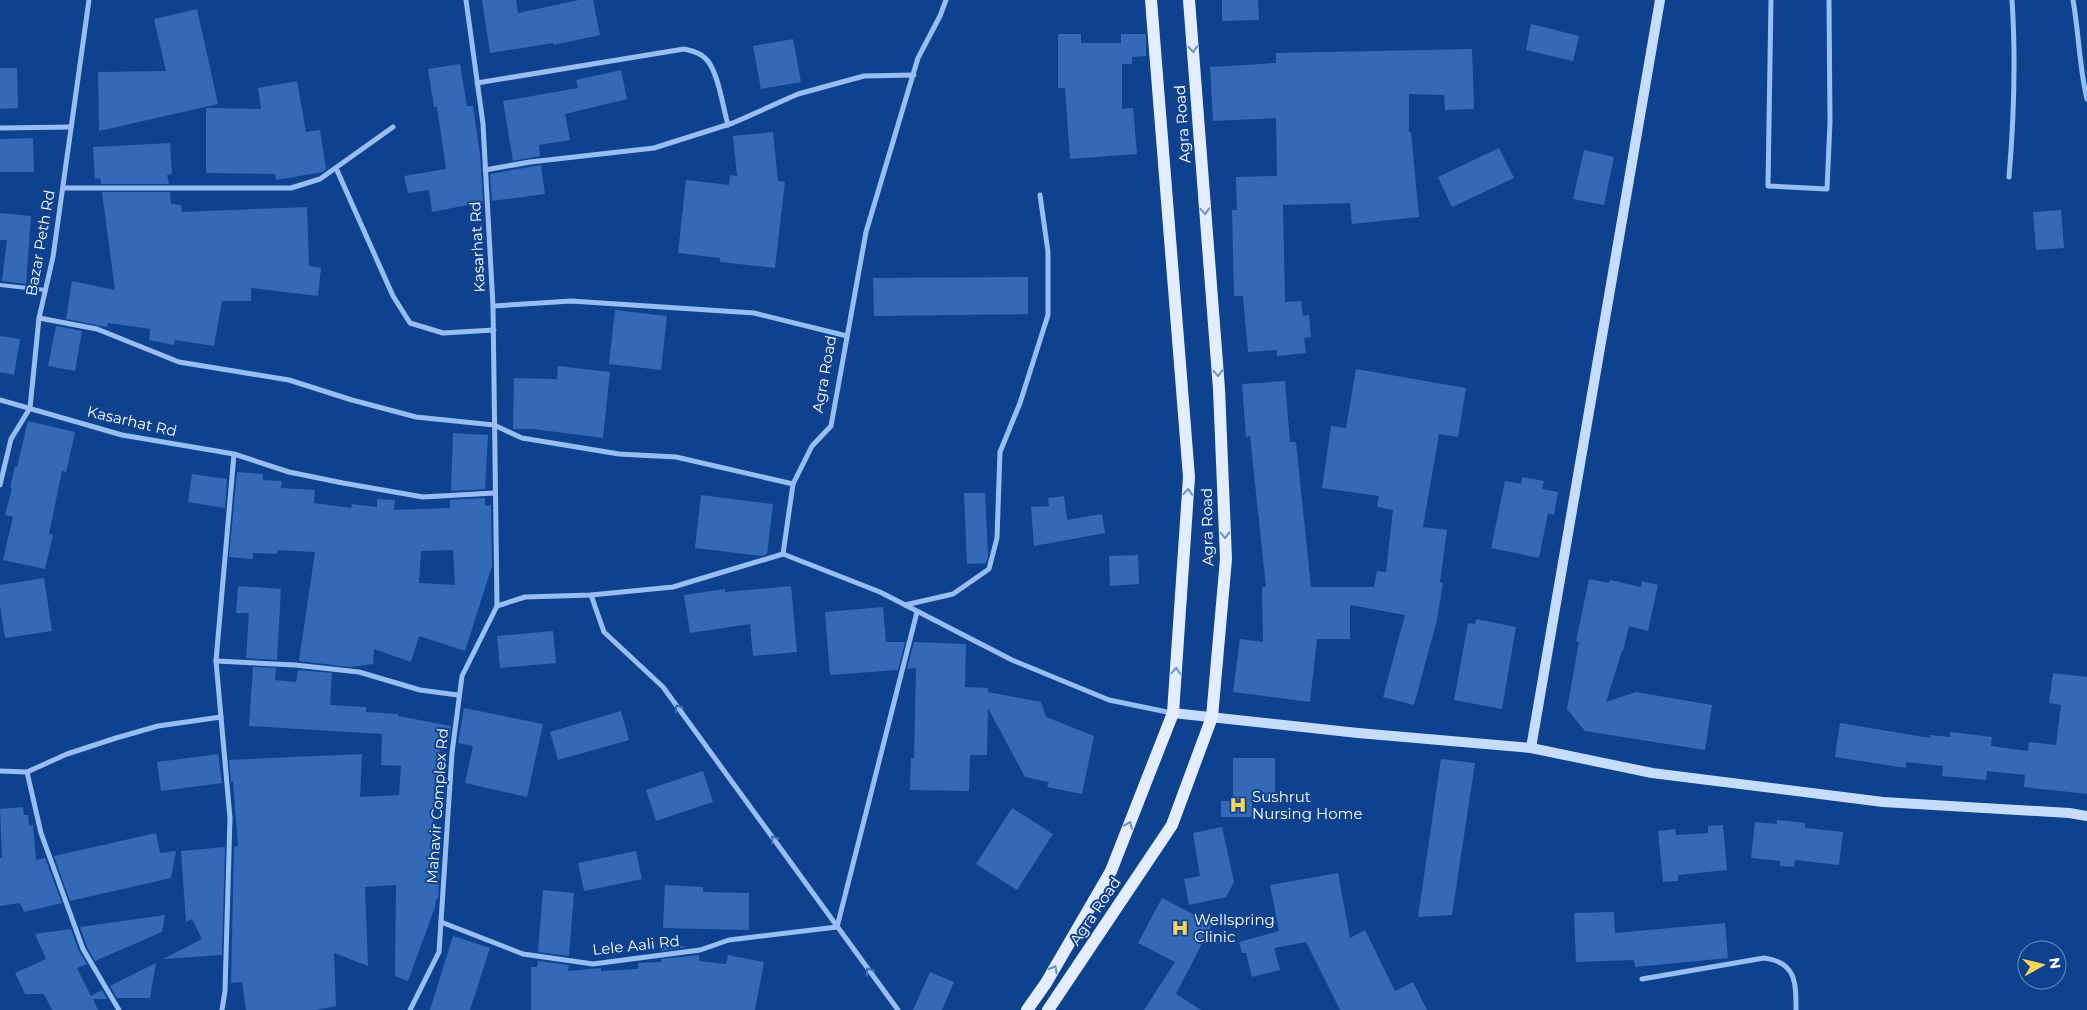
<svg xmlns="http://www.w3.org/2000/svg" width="2087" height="1010" font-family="Montserrat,sans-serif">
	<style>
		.building { fill: #3369b6; fill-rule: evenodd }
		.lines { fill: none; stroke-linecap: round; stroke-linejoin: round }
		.lane { stroke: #97bdf3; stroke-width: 4 }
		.street { stroke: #97bdf3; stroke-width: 5 }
		.secondary { stroke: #c6dcfd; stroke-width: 10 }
		.primary { stroke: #e3edff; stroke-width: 12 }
		.oneway { stroke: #6e8fc1 }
		.oneway2 { stroke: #3f6db1 }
		.labels { text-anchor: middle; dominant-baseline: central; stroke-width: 4; stroke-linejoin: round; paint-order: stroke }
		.street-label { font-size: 15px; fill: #fff; stroke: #0f428e }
		.poi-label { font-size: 15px; fill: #fff; stroke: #0f428e; text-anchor: start }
	</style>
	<rect width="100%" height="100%" fill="#0f428e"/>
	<g class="building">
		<path d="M 482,0 L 516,0 L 518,13 L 579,0 L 593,0 L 600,35 L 553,45 L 553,43 L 490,53 Z"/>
		<path d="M 1222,0 L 1258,0 L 1259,20 L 1222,21 Z"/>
		<path d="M 197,9 L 218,104 L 99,131 L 98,72 L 166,71 L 154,19 Z"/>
		<path d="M 1531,24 L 1579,36 L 1573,61 L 1526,50 Z"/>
		<path d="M 1058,34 L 1081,34 L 1081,43 L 1121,43 L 1121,34 L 1146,34 L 1146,56 L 1132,57 L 1132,64 L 1122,64 L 1122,109 L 1133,108 L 1137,154 L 1070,159 L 1065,88 L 1058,88 Z"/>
		<path d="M 793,39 L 801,82 L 761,89 L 753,46 Z"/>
		<path d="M 1472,49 L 1474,109 L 1445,110 L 1444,95 L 1409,94 L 1409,132 L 1411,132 L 1419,217 L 1352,224 L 1350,203 L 1283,205 L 1285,302 L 1301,301 L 1303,316 L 1309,315 L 1311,337 L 1304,338 L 1306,353 L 1277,356 L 1277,350 L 1248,352 L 1243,296 L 1234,296 L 1232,210 L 1237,210 L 1236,177 L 1277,176 L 1276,118 L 1213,121 L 1210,67 L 1276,63 L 1276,53 Z"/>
		<path d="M 460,64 L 467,106 L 473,106 L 480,154 L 483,202 L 432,212 L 429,190 L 408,193 L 404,176 L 446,169 L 437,107 L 434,107 L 428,69 Z"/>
		<path d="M 0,68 L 17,68 L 18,108 L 0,109 Z"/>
		<path d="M 621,70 L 627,99 L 565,114 L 570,140 L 539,145 L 540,156 L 513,161 L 503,101 L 578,88 L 576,80 Z"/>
		<path d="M 297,81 L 306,132 L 320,130 L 326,169 L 323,172 L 276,180 L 275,174 L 206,173 L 206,108 L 261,109 L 258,88 Z"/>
		<path d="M 773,132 L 778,181 L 785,182 L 775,268 L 720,262 L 720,258 L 678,253 L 686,180 L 729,185 L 730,175 L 737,176 L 733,136 Z"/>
		<path d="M 33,138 L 34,172 L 0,172 L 0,139 Z"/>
		<path d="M 170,143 L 172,174 L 167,175 L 169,184 L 101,184 L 100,178 L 95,179 L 93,147 Z"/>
		<path d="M 1499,148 L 1514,178 L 1452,207 L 1438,177 Z"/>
		<path d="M 1584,150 L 1614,157 L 1604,205 L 1573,199 Z"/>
		<path d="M 541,165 L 545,194 L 492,201 L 490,174 Z"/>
		<path d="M 102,192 L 170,192 L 171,204 L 181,205 L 182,212 L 307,207 L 309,266 L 321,268 L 318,296 L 251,288 L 251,301 L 222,301 L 214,346 L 175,340 L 174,345 L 149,340 L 150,329 L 108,323 L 107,327 L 66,319 L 72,281 L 115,290 Z"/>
		<path d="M 2061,210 L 2064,248 L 2036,250 L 2033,212 Z"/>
		<path d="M 0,213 L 31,216 L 26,284 L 2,281 L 7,240 L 0,240 Z"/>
		<path d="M 1028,277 L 1028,314 L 874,316 L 873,278 Z"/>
		<path d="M 615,310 L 667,316 L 661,370 L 609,364 Z"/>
		<path d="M 56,326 L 82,331 L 75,371 L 48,366 Z"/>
		<path d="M 0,336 L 20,339 L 14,375 L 0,372 Z"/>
		<path d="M 558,366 L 610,372 L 603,438 L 533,429 L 513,429 L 514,378 L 557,379 Z"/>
		<path d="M 1356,369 L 1466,388 L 1458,437 L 1439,434 L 1423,527 L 1447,530 L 1440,582 L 1443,583 L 1437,620 L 1414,705 L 1383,697 L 1405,615 L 1350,605 L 1350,639 L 1317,639 L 1310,702 L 1233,692 L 1240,639 L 1263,642 L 1262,587 L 1266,587 L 1250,436 L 1246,437 L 1242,384 L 1285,381 L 1290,442 L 1296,442 L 1311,587 L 1374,587 L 1377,571 L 1386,572 L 1393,510 L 1377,507 L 1379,496 L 1322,488 L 1331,426 L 1346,428 Z"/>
		<path d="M 28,421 L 75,432 L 66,472 L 62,471 L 49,534 L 53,535 L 45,569 L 3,560 L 13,517 L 5,515 L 12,488 L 10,488 L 15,466 L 17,467 Z"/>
		<path d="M 453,433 L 488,435 L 485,489 L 451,491 Z"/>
		<path d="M 237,472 L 263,474 L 263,480 L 282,481 L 281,488 L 315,490 L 314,503 L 351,508 L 352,504 L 377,507 L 377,499 L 395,500 L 394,510 L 450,508 L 450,500 L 485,498 L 485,506 L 491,505 L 492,566 L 465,651 L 419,636 L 411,662 L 374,649 L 373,664 L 350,667 L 299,661 L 315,552 L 278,550 L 277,554 L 253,553 L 253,559 L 229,557 ZM 453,550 L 455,585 L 419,583 L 421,551 Z"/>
		<path d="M 192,474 L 227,479 L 225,508 L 188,502 Z"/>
		<path d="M 1522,477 L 1544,481 L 1542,489 L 1558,492 L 1554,515 L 1548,513 L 1539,558 L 1491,548 L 1505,481 L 1521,484 Z"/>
		<path d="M 964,493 L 985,493 L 988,557 L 986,563 L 967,564 Z"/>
		<path d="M 701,495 L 773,504 L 767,554 L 762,556 L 695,548 Z"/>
		<path d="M 1064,496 L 1067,520 L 1102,514 L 1105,533 L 1034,546 L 1031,507 L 1049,506 L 1048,498 Z"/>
		<path d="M 1138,555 L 1139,584 L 1110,586 L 1109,556 Z"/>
		<path d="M 44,578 L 52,631 L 5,638 L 0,605 L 0,585 Z"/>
		<path d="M 1589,579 L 1609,583 L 1610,580 L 1641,587 L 1642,581 L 1658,585 L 1648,631 L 1629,626 L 1623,651 L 1622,651 L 1606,702 L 1636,692 L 1712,705 L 1705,750 L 1585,731 L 1567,709 L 1579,642 L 1576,641 Z"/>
		<path d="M 238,586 L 281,589 L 277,660 L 246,658 L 249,613 L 236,613 Z"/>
		<path d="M 791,586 L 797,652 L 753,656 L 750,624 L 690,633 L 684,595 L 725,589 L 725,592 Z"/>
		<path d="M 883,607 L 886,642 L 905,642 L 898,670 L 830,675 L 825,612 Z"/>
		<path d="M 1476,619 L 1516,627 L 1502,709 L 1454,700 L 1468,623 L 1475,624 Z"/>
		<path d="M 553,631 L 556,663 L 500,668 L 497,636 Z"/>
		<path d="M 914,642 L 966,644 L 965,687 L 988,688 L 988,692 L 1041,702 L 1046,717 L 1094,736 L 1082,794 L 1047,787 L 1049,782 L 1025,777 L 988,708 L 987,755 L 970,755 L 969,791 L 910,790 L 911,758 L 914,758 L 916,668 L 907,669 Z"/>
		<path d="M 253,667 L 276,668 L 275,680 L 296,682 L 298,670 L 332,673 L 330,705 L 366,707 L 366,712 L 398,714 L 398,716 L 451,726 L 449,741 L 441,739 L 438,783 L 435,783 L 431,865 L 440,866 L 438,899 L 436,899 L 435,907 L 408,981 L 395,976 L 396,885 L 365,887 L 368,966 L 334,953 L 336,1006 L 315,1010 L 246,1010 L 242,982 L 231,983 L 234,847 L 238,846 L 233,781 L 231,782 L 229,760 L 362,754 L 360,797 L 399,795 L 401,766 L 381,765 L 382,734 L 249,726 Z"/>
		<path d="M 2053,673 L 2087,677 L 2087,794 L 2024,787 L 2025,775 L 1987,771 L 1986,780 L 1942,776 L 1943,766 L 1906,762 L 1906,768 L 1835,757 L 1840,723 L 1930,738 L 1930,735 L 1950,737 L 1950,732 L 1992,737 L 1991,746 L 2028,751 L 2029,742 L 2056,745 L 2061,705 L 2049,703 Z"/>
		<path d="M 464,708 L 543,724 L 527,797 L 465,783 L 473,746 L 458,743 Z"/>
		<path d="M 621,711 L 629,740 L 558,760 L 550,732 Z"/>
		<path d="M 218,754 L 222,783 L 161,791 L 157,762 Z"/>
		<path d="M 1233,758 L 1275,758 L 1275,802 L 1252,802 L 1252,817 L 1221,817 L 1221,801 L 1233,801 Z"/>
		<path d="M 1441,759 L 1475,763 L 1452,915 L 1418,917 Z"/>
		<path d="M 703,771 L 713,802 L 656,821 L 646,790 Z"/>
		<path d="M 23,807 L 24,815 L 28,815 L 29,826 L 33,825 L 36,860 L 45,858 L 62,903 L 24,912 L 20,903 L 0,906 L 0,858 L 2,858 L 0,809 Z"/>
		<path d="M 1012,808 L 1053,834 L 1017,890 L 976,864 Z"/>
		<path d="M 1777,820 L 1805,823 L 1805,828 L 1843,832 L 1839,865 L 1795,860 L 1794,867 L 1780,866 L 1780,861 L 1751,858 L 1755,822 L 1777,824 Z"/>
		<path d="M 1723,825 L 1727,870 L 1678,875 L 1678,881 L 1663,882 L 1658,831 L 1675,829 L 1676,835 L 1708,833 L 1708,826 Z"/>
		<path d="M 1222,827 L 1234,882 L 1226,897 L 1189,905 L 1184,879 L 1200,876 L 1193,833 Z"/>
		<path d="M 156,833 L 160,853 L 176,851 L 171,878 L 70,901 L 54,856 Z"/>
		<path d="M 225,847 L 222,955 L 163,959 L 202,939 L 192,919 L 186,922 L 181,851 Z"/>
		<path d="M 636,851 L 642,879 L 584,891 L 578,863 Z"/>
		<path d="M 1338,873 L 1350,938 L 1365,930 L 1395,991 L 1413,982 L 1427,1010 L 1340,1010 L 1306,942 L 1274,948 L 1280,970 L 1252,977 L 1246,953 L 1242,953 L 1239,942 L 1279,931 L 1270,885 Z"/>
		<path d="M 665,885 L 703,887 L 703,892 L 749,893 L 749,930 L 663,928 Z"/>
		<path d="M 543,890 L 574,893 L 569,956 L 538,952 Z"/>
		<path d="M 1162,898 L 1212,924 L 1176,994 L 1201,1010 L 1144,1010 L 1175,962 L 1138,943 Z"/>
		<path d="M 1614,912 L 1615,933 L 1725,923 L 1728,958 L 1635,967 L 1634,960 L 1576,962 L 1574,913 Z"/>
		<path d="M 165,915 L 162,932 L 95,961 L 87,947 L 80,927 Z"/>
		<path d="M 71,929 L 79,951 L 87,964 L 77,968 L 91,996 L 102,990 L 107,999 L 93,999 L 98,1010 L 52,1010 L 44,994 L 25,994 L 15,973 L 46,959 L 35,934 Z"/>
		<path d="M 453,936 L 490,948 L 470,1010 L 430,1010 Z"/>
		<path d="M 662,942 L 687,947 L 662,951 Z"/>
		<path d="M 699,955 L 699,961 L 726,964 L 728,955 L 764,962 L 755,1010 L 531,1010 L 531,967 L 537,967 L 538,961 L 569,965 L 568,971 L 601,968 L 601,971 L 638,969 L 638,963 L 661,962 L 661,959 Z"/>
		<path d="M 156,963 L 150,998 L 117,998 L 110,986 Z"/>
		<path d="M 930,972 L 954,982 L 942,1010 L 913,1010 Z"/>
	</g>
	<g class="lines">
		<path class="lane" d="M 0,285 L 46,290"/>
		<g class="street">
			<path d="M 1771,0 L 1768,186 L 1827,189 L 1830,122 L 1829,0"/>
			<path d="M 2073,0 C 2079,33 2079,66 2087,99"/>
			<path d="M 477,83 L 684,49 C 692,51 699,52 705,58 C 718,69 723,108 728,125"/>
			<path d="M 0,128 L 71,127"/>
			<path d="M 336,168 L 393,296 L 410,323 L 443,333 L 494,330"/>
			<path d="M 485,170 L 530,162 L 654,148 L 733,123 L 798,94 L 864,76 L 914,75"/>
			<path d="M 2009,177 C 2014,118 2016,60 2012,0"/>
			<path d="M 63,188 L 291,188 L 320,179 L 393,127"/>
			<path d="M 493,306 L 571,301 L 754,313 L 847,336"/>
			<path d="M 39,318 L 97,329 L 179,362 L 289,380 L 352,400 L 416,417 L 494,425 L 522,438 L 619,454 L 676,457 L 793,484"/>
			<path d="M 0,400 L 122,435 L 234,454 L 289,472 L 343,483 L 423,497 L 494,493"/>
			<path d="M 0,485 L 11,439 L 30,408 L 39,318 L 53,257 L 89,0"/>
			<path d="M 783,554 L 793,484 L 812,446 L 831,426 L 866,232 L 918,58 L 940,16 L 946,0"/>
			<path d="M 783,554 L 880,592 L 1012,660 L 1109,700 L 1172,713"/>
			<path d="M 591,595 L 604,632 L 663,687 L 898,1010"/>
			<path d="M 905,605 L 953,594 L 989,569 L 997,538 L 1000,452 L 1020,403 L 1048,315 L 1048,252 L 1040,195"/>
			<path d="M 497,606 L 525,597 L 591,595 L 673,587 L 783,554"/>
			<path d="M 216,661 L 295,665 L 359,672 L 420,690 L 458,695"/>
			<path d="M 0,771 L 27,772 L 67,754 L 116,738 L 158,726 L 221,717"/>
			<path d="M 27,772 L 41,833 L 83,949 L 119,1010"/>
			<path d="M 441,922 L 523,954 L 593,964 L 700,950 L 729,940 L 837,927 L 917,612"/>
			<path d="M 1642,979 L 1764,958 C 1796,962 1796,982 1796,1010"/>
			<path d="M 222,1010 L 225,991 L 230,818 L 216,661 L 234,454"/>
			<path d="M 410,1010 L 439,952 L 452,753 L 462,676 L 497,606 L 493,306 L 483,124 L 466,0"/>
		</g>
		<g class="secondary">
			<path d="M 1173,713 L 1358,733 L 1531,748 L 1652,773 L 1883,802 L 2069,813 L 2087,816"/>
			<path d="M 1531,748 L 1660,0"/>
		</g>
		<g class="primary">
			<path d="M 1027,1010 L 1046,983 L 1111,871 L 1173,713 L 1189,477 L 1151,0"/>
			<path d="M 1048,1010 L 1172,825 L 1212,717 L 1226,559 L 1219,389 L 1189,0"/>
		</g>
	</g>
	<defs><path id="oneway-chevron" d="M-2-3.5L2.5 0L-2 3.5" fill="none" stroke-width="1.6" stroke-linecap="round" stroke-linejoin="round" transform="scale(1.25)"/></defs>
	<g class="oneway">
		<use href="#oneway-chevron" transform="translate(1193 49) rotate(86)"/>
		<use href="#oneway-chevron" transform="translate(1205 211) rotate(86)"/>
		<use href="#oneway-chevron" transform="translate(1218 373) rotate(86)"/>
		<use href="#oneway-chevron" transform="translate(1188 492) rotate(-86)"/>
		<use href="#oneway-chevron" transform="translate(1225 535) rotate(88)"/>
		<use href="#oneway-chevron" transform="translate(1176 671) rotate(-86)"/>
		<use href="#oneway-chevron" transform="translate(1129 825) rotate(-68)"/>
		<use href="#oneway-chevron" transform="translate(1054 969) rotate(-60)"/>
	</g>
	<g class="oneway2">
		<use href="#oneway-chevron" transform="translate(678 708) rotate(-126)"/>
		<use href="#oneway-chevron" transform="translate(774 839) rotate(-126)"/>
		<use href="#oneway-chevron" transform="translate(869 971) rotate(-126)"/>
	</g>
	<defs>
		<g id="hospital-bare" transform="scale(1.35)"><path d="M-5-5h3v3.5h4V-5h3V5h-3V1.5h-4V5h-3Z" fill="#ffd559" stroke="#0f428e" stroke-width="2.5" paint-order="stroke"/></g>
	</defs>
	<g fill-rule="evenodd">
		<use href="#hospital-bare" x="1238" y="805"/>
		<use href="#hospital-bare" x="1180" y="928"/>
	</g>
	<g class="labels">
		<g class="street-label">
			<text transform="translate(1182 124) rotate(-94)">Agra Road</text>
			<text transform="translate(40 243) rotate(-80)">Bazar Peth Rd</text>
			<text transform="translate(477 247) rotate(-93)">Kasarhat Rd</text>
			<text transform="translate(824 374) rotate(-80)">Agra Road</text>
			<text transform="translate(132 421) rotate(13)">Kasarhat Rd</text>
			<text transform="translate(1207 527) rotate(-91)">Agra Road</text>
			<text transform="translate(437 806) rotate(-86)">Mahavir Complex Rd</text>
			<text transform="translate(1095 911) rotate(-56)">Agra Road</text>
			<text transform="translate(636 945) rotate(-6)">Lele Aali Rd</text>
		</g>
		<g class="poi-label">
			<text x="1252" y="796">Sushrut<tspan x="1252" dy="17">Nursing Home</tspan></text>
			<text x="1194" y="919">Wellspring<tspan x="1194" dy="17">Clinic</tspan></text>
		</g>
	</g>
	<g transform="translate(2042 965) rotate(82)"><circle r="24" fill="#0f428e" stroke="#6f8ebb"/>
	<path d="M0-4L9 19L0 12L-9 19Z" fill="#ffd559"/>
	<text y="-8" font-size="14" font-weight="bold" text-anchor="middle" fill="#ffffff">N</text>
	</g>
</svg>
